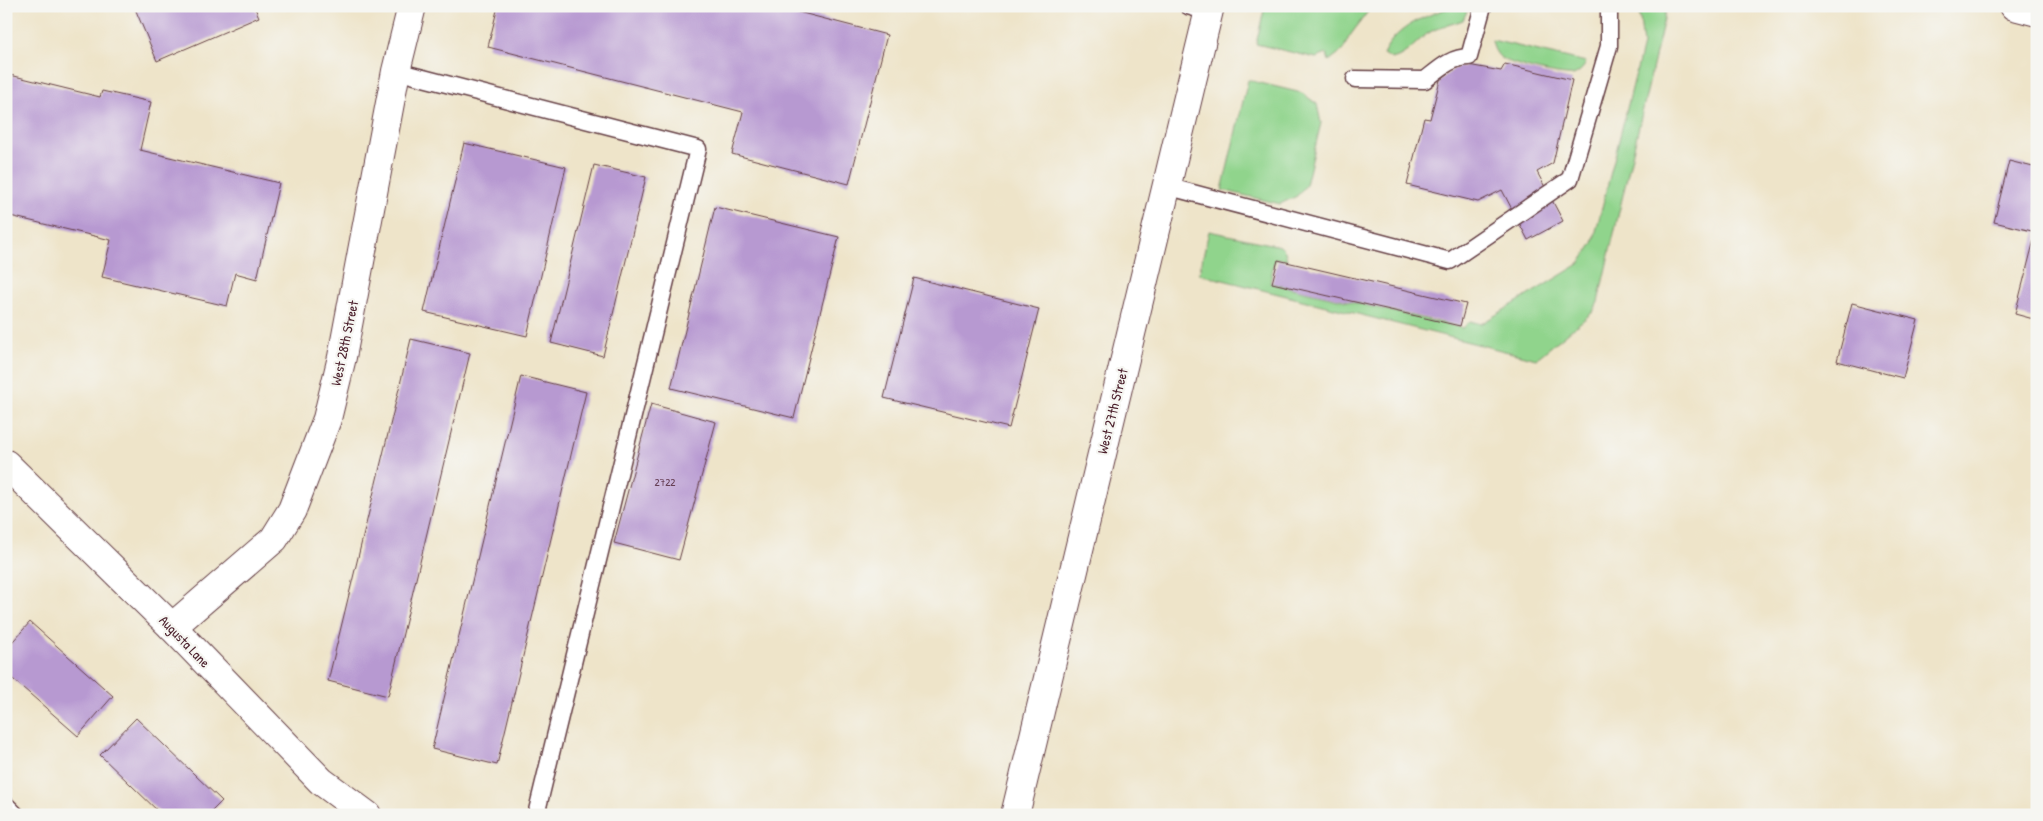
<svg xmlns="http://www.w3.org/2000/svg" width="2043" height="821" font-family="'Patrick Hand',sans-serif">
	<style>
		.green { fill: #90d48c; stroke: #6d7a5c }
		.building { fill: #b799d1 }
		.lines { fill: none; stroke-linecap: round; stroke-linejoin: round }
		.lane-casing { stroke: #633d43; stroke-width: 19 }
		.street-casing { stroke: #633d43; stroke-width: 30 }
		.secondary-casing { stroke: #633d43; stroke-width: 30 }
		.lane { stroke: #fff; stroke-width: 16 }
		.street { stroke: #fff; stroke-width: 28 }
		.secondary { stroke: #fff; stroke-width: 28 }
		.labels { text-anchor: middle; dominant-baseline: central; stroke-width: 4.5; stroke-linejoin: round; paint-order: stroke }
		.number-label { font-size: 11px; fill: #653e54 }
		.street-label { font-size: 14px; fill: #4a1f2b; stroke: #f6f6f2 }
	</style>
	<rect width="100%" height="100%" fill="#f6f6f2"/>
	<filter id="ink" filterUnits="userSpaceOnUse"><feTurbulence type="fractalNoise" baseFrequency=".02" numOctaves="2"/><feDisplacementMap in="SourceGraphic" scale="10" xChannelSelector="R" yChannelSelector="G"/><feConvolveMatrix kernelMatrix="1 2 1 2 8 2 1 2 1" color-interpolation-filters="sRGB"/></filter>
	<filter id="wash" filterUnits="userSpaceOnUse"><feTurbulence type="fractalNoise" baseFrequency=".0096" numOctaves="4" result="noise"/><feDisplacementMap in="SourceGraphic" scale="20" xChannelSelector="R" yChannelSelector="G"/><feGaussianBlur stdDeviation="1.12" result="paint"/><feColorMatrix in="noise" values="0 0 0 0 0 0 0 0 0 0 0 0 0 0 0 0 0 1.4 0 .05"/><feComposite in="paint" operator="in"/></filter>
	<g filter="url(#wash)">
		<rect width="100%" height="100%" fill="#eee4c9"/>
		<g class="green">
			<path d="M 1265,6 L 1372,6 L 1349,37 L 1343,50 L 1329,61 L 1327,54 L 1316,58 L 1256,44 Z"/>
			<path d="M 1454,6 L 1467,6 L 1468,9 L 1463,20 C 1453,24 1441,26 1432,31 C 1417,39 1409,55 1392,59 L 1383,54 C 1397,25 1426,16 1454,6 Z"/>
			<path d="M 1637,6 L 1667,6 L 1598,302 L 1593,312 L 1536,359 L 1199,274 L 1209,231 L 1280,246 L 1285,251 L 1287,260 L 1275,258 L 1270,283 L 1463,328 L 1470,321 L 1481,324 L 1579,264 L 1593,243 L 1643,45 L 1640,18 Z"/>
			<path d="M 1492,40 L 1586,62 C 1584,68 1579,73 1573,75 C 1562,77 1507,64 1500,57 C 1495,52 1493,47 1492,40 Z"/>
			<path d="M 1248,80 L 1302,93 L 1317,104 L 1321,123 L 1306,185 L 1297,196 L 1280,204 L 1222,190 Z"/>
		</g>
		<g id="blocks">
			<g class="building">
				<path d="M 134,6 L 254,6 L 259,17 L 157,61 Z"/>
				<path d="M 498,6 L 775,6 L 887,35 L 849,184 L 732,154 L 743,112 L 488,47 Z"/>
				<path d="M 1505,64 L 1572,80 L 1553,163 L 1537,172 L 1563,221 L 1528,240 L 1502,190 L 1478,202 L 1407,185 L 1424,118 L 1430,119 L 1440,80 L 1454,69 L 1468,65 L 1501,71 Z"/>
				<path d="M 6,74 L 100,97 L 102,91 L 151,102 L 140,150 L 279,183 L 257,279 L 235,273 L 227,306 L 102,277 L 111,240 L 6,215 Z"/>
				<path d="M 464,143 L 566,167 L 527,336 L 424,312 Z"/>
				<path d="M 2009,161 L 2037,168 L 2037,320 L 2015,314 L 2036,232 L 1994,222 Z"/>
				<path d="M 594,165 L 646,177 L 603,356 L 551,343 Z"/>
				<path d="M 715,207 L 839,237 L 794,418 L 671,388 Z"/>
				<path d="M 1278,260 L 1466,304 L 1460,326 L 1272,283 Z"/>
				<path d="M 914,278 L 1039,309 L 1009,428 L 884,398 Z"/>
				<path d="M 1852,303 L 1918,320 L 1903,378 L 1837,361 Z"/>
				<path d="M 411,339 L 470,353 L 388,696 L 328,681 Z"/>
				<path d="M 521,376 L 586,392 L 497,765 L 432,749 Z"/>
				<path d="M 651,404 L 716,422 L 679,560 L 614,543 Z"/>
				<path d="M 30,622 L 113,696 L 78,736 L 6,673 L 6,649 Z"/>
				<path d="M 136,718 L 222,801 L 208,815 L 162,815 L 100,755 Z"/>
			</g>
		</g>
	</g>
	<g filter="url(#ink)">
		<use href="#blocks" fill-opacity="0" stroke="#633d43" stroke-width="1"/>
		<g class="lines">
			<g class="lane-casing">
				<g id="lane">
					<path d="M 1188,6 L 1209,12"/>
					<path d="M 396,71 L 698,149 L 536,815"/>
					<path d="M 1355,79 L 1425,80 C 1439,69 1451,57 1469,57 L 1483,6"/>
					<path d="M 1166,186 L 1450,261 L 1570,179 L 1609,46 L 1609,6"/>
					<path d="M 6,805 L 16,815"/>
				</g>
			</g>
			<g class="street-casing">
				<g id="street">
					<path d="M 6,464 L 172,627 L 321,781 L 367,815"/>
					<path d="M 172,627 L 274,539 L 292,510 L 327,419 L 342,357 L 396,71 L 412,6"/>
				</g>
			</g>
			<g class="secondary-casing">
				<g id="secondary">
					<path d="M 2014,6 L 2037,12"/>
					<path d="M 1015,815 L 1210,6"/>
				</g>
			</g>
			<use href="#lane" class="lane"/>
			<use href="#street" class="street"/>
			<use href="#secondary" class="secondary"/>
		</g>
	</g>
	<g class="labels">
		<g class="number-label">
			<text x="665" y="482">2722</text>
		</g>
		<g class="street-label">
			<text transform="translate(344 343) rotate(-78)">West 28th Street</text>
			<text transform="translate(1112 411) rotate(-76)">West 27th Street</text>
			<text transform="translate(185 641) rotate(46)">Augusta Lane</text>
		</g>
	</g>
	<rect width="2043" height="821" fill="none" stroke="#f6f6f2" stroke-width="25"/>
</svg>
